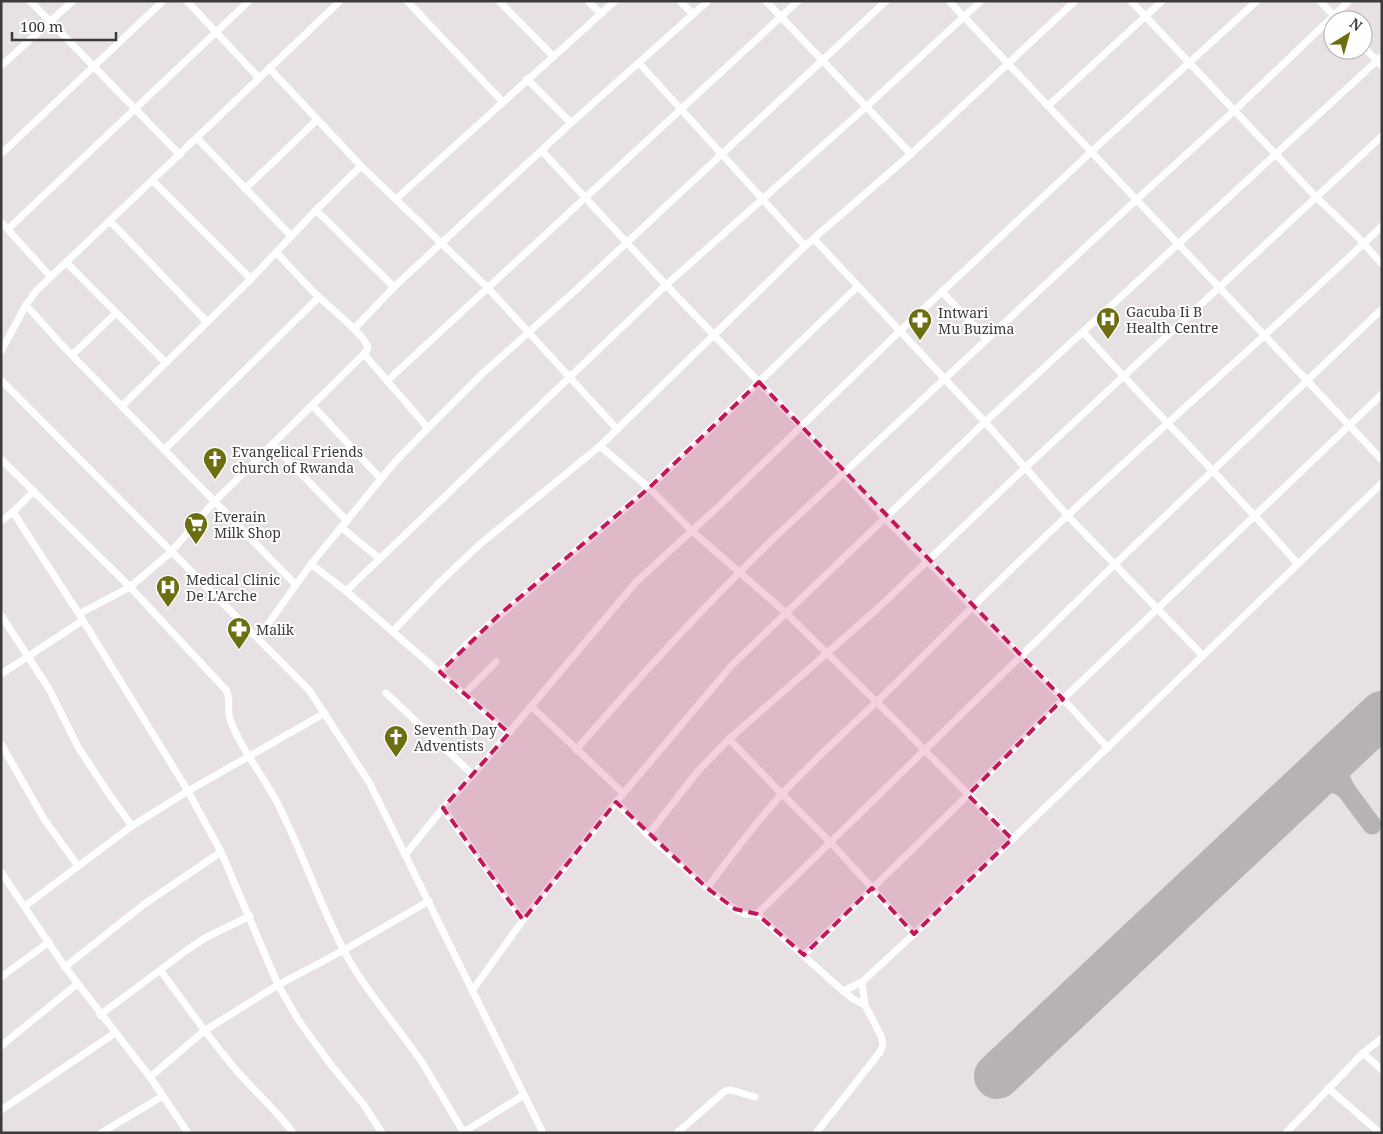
<svg xmlns="http://www.w3.org/2000/svg" width="1383" height="1134" font-family="'Noto Serif',serif">
	<style>
		.lines { fill: none; stroke-linecap: round; stroke-linejoin: round }
		.taxiway { stroke: #b7b2b4; stroke-width: 19 }
		.runway { stroke: #b7b2b4; stroke-width: 46 }
		.minor { stroke: #fff; stroke-width: 7 }
		.marked { fill: #c2185b; fill-opacity: 0.2; stroke: #c2185b; stroke-width: 4; stroke-dasharray: 10 6; stroke-linejoin: round }
		.labels { text-anchor: middle; dominant-baseline: central; stroke-width: 4; stroke-linejoin: round; paint-order: stroke }
		.poi-label { font-size: 14px; fill: #3b393a; stroke: #fff; text-anchor: start }
	</style>
	<rect width="100%" height="100%" fill="#e7e1e3"/>
	<g class="lines">
		<g class="taxiway">
			<path d="M 1301,790 C 1317,782 1331,778 1346,790 L 1372,825"/>
			<path d="M 1346,790 C 1335,769 1338,762 1351,743"/>
		</g>
		<path class="runway" d="M 997,1076 L 1382,714"/>
		<g class="minor">
			<path d="M 30,1 L 180,155"/>
			<path d="M 187,1 L 259,78"/>
			<path d="M 407,1 L 502,101"/>
			<path d="M 499,1 L 553,56"/>
			<path d="M 588,1 L 601,14"/>
			<path d="M 680,1 L 693,14"/>
			<path d="M 766,1 L 911,154"/>
			<path d="M 949,1 L 1382,460"/>
			<path d="M 1131,1 L 1316,197 L 1355,234 L 1382,264"/>
			<path d="M 1320,1 L 1338,20"/>
			<path d="M 1363,46 L 1382,66"/>
			<path d="M 639,63 L 805,246"/>
			<path d="M 1,66 L 73,1"/>
			<path d="M 269,68 L 361,166 L 488,288 L 617,429"/>
			<path d="M 527,79 L 571,123"/>
			<path d="M 1048,106 L 1162,1"/>
			<path d="M 197,138 L 291,236"/>
			<path d="M 542,151 L 666,285 L 801,426 L 885,518 L 1063,699 L 1108,748"/>
			<path d="M 1,154 L 163,1"/>
			<path d="M 153,181 L 251,279"/>
			<path d="M 245,189 L 317,120"/>
			<path d="M 396,199 L 615,1"/>
			<path d="M 316,210 L 394,287"/>
			<path d="M 110,221 L 207,322"/>
			<path d="M 1,222 L 50,276"/>
			<path d="M 8,229 L 249,1"/>
			<path d="M 814,239 L 985,422 L 1067,515 L 1203,656"/>
			<path d="M 66,262 L 166,363"/>
			<path d="M 942,292 L 987,339"/>
			<path d="M 26,305 L 61,344 L 295,584"/>
			<path d="M 354,329 L 394,287 L 571,123 L 708,1"/>
			<path d="M 1083,332 C 1153,410 1228,484 1297,563"/>
			<path d="M 1,351 L 26,305 L 36,291 L 340,1"/>
			<path d="M 364,354 L 428,428"/>
			<path d="M 72,355 L 116,313"/>
			<path d="M 1,380 L 309,690 L 369,782 L 543,1133"/>
			<path d="M 387,381 L 798,1"/>
			<path d="M 122,406 L 251,279 L 316,210 L 361,166"/>
			<path d="M 313,406 L 381,479"/>
			<path d="M 273,445 L 347,521"/>
			<path d="M 600,446 L 649,488 L 692,531 L 785,612 L 900,725 L 1012,839"/>
			<path d="M 164,450 L 319,297"/>
			<path d="M 1,459 L 130,587 L 226,690 C 232,701 226,708 230,719 C 241,750 263,775 278,804 C 302,852 319,902 343,949 C 365,991 397,1025 423,1064 C 437,1087 450,1110 464,1133"/>
			<path d="M 34,491 L 13,512 L 79,614 L 188,791 L 221,852 L 278,985 L 299,1021 L 331,1065 L 364,1105 L 382,1133"/>
			<path d="M 1,521 L 13,512"/>
			<path d="M 341,527 L 380,559"/>
			<path d="M 311,564 L 346,591 L 509,733"/>
			<path d="M 346,591 L 666,285 L 866,107 L 981,1"/>
			<path d="M 79,614 L 130,587 L 171,552 L 214,502 L 364,354 L 368,348 C 366,336 330,308 320,298 C 305,284 291,268 277,253"/>
			<path d="M 1,615 L 49,689 L 78,747 L 109,794 L 132,826"/>
			<path d="M 393,631 L 440,582 L 479,545 L 600,446 L 805,246 L 911,154 L 1075,1"/>
			<path d="M 258,638 L 311,564 L 395,462 L 428,428 L 482,374 L 576,290 L 886,1"/>
			<path d="M 440,672 L 471,640 L 649,488 L 858,286"/>
			<path d="M 1,674 L 82,621"/>
			<path d="M 386,693 L 473,775"/>
			<path d="M 464,694 L 496,662"/>
			<path d="M 531,706 L 623,793"/>
			<path d="M 729,739 L 782,794 L 831,843 L 914,934"/>
			<path d="M 1,744 L 44,819 L 78,866"/>
			<path d="M 576,750 C 639,677 704,606 773,539 L 1136,200 L 1235,110 L 1349,1"/>
			<path d="M 616,802 L 648,835 L 707,888 L 735,909 L 744,914 L 757,914 L 843,991 L 853,999 L 865,1005 L 881,1036 L 883,1044 L 880,1052 L 816,1133"/>
			<path d="M 443,808 L 523,920"/>
			<path d="M 648,835 L 698,771 L 729,739 L 876,610 L 1026,467 L 1382,136"/>
			<path d="M 405,855 L 443,808 L 473,775 L 636,582 L 719,506 L 900,331 L 1091,152 L 1257,1"/>
			<path d="M 1,872 L 65,967 L 150,1077 L 188,1133"/>
			<path d="M 707,888 C 731,856 754,824 781,795 C 819,754 861,718 900,679 C 955,624 1010,569 1067,516 C 1171,418 1279,325 1382,226"/>
			<path d="M 25,906 L 132,826 L 188,791 L 325,713"/>
			<path d="M 757,914 L 1115,564 L 1382,309"/>
			<path d="M 804,955 L 968,795 L 1063,699 L 1382,394"/>
			<path d="M 65,967 L 143,905 L 221,852"/>
			<path d="M 161,971 C 185,1004 209,1038 236,1070 C 254,1091 276,1109 293,1133"/>
			<path d="M 1,977 L 49,942"/>
			<path d="M 862,982 L 865,1005"/>
			<path d="M 472,991 L 523,920 L 616,802 L 732,665 L 985,422 L 1382,56"/>
			<path d="M 843,991 L 862,982 L 914,934 L 1382,483"/>
			<path d="M 100,1015 L 187,950 L 205,938 L 250,916"/>
			<path d="M 1,1046 L 77,984"/>
			<path d="M 1363,1053 L 1382,1070"/>
			<path d="M 150,1077 L 204,1031 L 278,985 L 344,950 L 429,901"/>
			<path d="M 1328,1088 L 1380,1133"/>
			<path d="M 1,1110 L 115,1033"/>
			<path d="M 101,1133 L 163,1096"/>
			<path d="M 462,1133 L 524,1095"/>
			<path d="M 677,1133 L 725,1091 L 731,1090 L 755,1097"/>
			<path d="M 1286,1133 L 1363,1053 L 1382,1038"/>
		</g>
	</g>
	<path class="marked" d="M 759,382 L 1063,699 L 968,795 L 1012,839 L 914,934 L 872,888 L 804,955 L 757,914 L 735,909 L 707,888 L 616,802 L 523,920 L 443,808 L 509,733 L 440,672 L 499,615 L 649,488 Z"/>
	<defs>
		<g id="hospital-pin" transform="scale(1.25)"><path d="M0 17L-7.5 6A9.5 9.5 0 1 1 7.5 6Z" fill="#6d6e10" stroke="#fff"/><path d="M-5-5h3v3.5h4V-5h3V5h-3V1.5h-4V5h-3Z" fill="#fff"/></g>
		<g id="pharmacy-pin" transform="scale(1.25)"><path d="M0 17L-7.5 6A9.5 9.5 0 1 1 7.5 6Z" fill="#6d6e10" stroke="#fff"/><path d="M-2-6h4v4h4v4h-4v4h-4v-4h-4v-4h4Z" fill="#fff"/></g>
		<g id="church-pin" transform="scale(1.25)"><path d="M0 17L-7.5 6A9.5 9.5 0 1 1 7.5 6Z" fill="#6d6e10" stroke="#fff"/><path d="M-1.2-6h2.4v3.5h3.3v2.4h-3.3V6h-2.4V-.1h-3.3v-2.4h3.3Z" fill="#fff"/></g>
		<g id="supermarket-pin" transform="scale(1.25)"><path d="M0 17L-7.5 6A9.5 9.5 0 1 1 7.5 6Z" fill="#6d6e10" stroke="#fff"/><path d="M-6-5.5h2.5l.6 2H6L4.5 2H-2.5L-4.4-4H-6ZM-1.5 3.2a1.3 1.3 0 1 0 .1 0ZM3 3.2a1.3 1.3 0 1 0 .1 0Z" fill="#fff"/></g>
	</defs>
	<g fill-rule="evenodd">
		<use href="#hospital-pin" x="1108" y="319"/>
		<use href="#pharmacy-pin" x="920" y="320"/>
		<use href="#church-pin" x="215" y="459"/>
		<use href="#supermarket-pin" x="196" y="524"/>
		<use href="#hospital-pin" x="168" y="587"/>
		<use href="#pharmacy-pin" x="239" y="629"/>
		<use href="#church-pin" x="396" y="737"/>
	</g>
	<g class="labels">
		<g class="poi-label">
			<text x="1126" y="311">Gacuba Ii B<tspan x="1126" dy="16">Health Centre</tspan></text>
			<text x="938" y="312">Intwari<tspan x="938" dy="16">Mu Buzima</tspan></text>
			<text x="232" y="451">Evangelical Friends<tspan x="232" dy="16">church of Rwanda</tspan></text>
			<text x="214" y="516">Everain<tspan x="214" dy="16">Milk Shop</tspan></text>
			<text x="186" y="579">Medical Clinic<tspan x="186" dy="16">De L'Arche</tspan></text>
			<text x="256" y="629">Malik</text>
			<text x="414" y="729">Seventh Day<tspan x="414" dy="16">Adventists</tspan></text>
		</g>
	</g>
	<rect width="1383" height="1134" fill="none" stroke="#3b393a" stroke-width="5"/>
	<g transform="translate(1348 35) rotate(37)"><circle r="24" fill="#ffffff" stroke="#b1b0b0"/>
	<path d="M0-4L9 19L0 12L-9 19Z" fill="#6d6e10"/>
	<text y="-8" font-size="14" font-weight="bold" text-anchor="middle" fill="#3b393a">N</text>
	</g>
	<path d="M12 32v8h104v-8" fill="none" stroke="#3b393a" stroke-width="2.5"/>
	<text x="20" y="32" font-size="15" fill="#3b393a" stroke="#ffffff" stroke-width="4" paint-order="stroke">100 m</text>
</svg>
